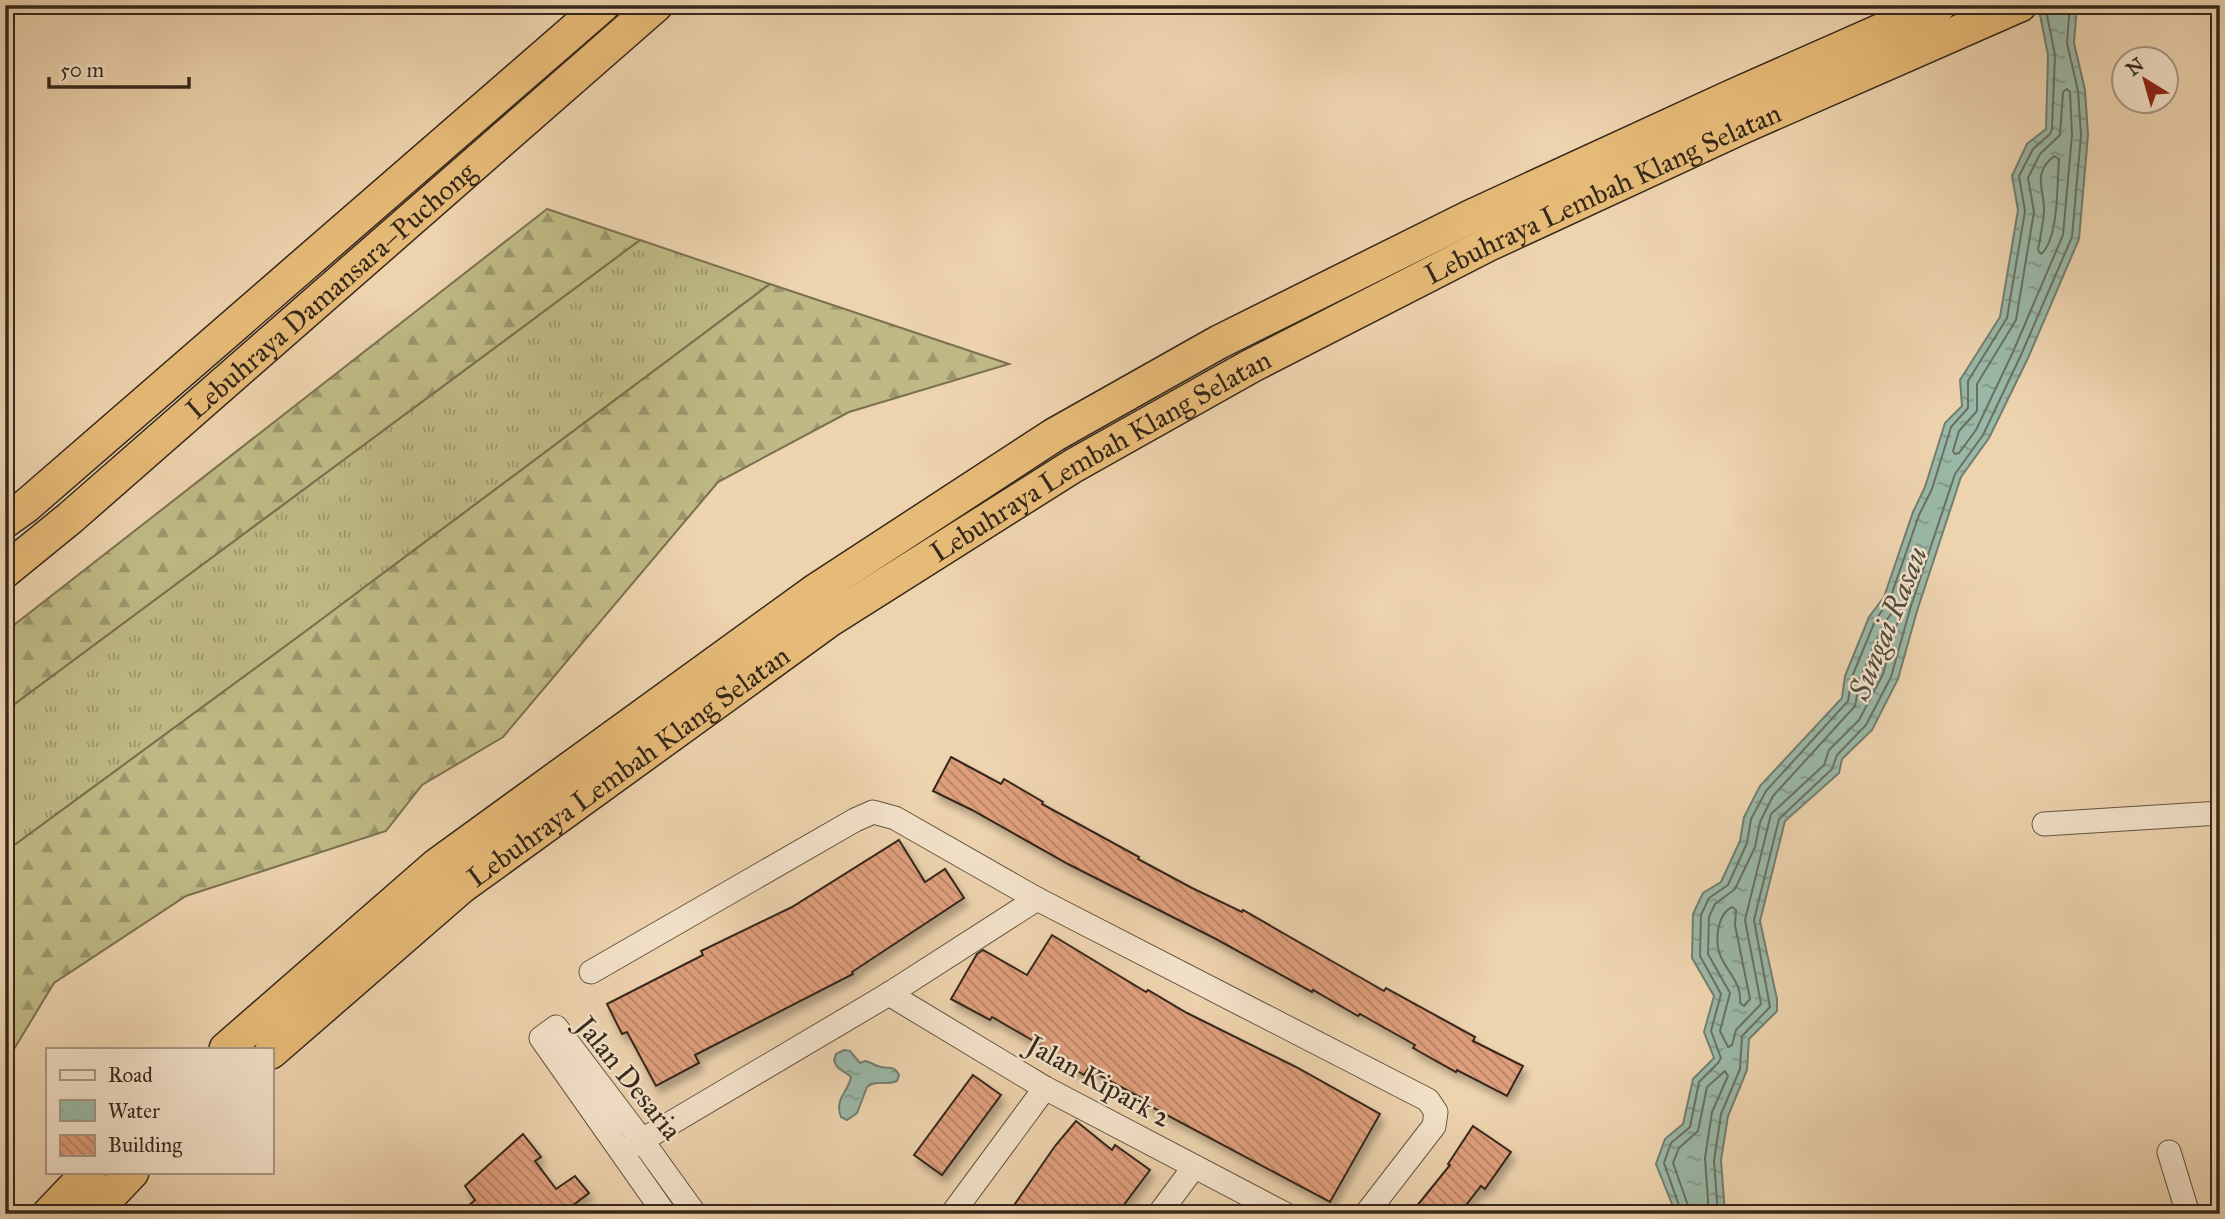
<svg xmlns="http://www.w3.org/2000/svg" width="2225" height="1219" font-family="'IM FELL Great Primer',serif">
	<style>
		.grass { fill: url(#grass-tufts); stroke: #7a7150; stroke-width: 2 }
		.forest { fill: url(#forest-firs); stroke: #7a7150; stroke-width: 2 }
		.water { fill: url(#water-ripples); stroke: #727e6f; stroke-width: 2 }
		.lines { fill: none; stroke-linecap: round; stroke-linejoin: round }
		.shore { stroke: #687061; stroke-width: 2 }
		.building { fill: url(#building-back-hatch); stroke: #36281b; stroke-width: 2; filter: url(#shadow) }
		.minor-casing { stroke: #645340; stroke-width: 25 }
		.highway-casing { stroke: #36281b; stroke-width: 36 }
		.minor { stroke: #f3e2ca; stroke-width: 23 }
		.highway { stroke: #e6ba77; stroke-width: 33 }
		.labels { text-anchor: middle; dominant-baseline: central; stroke-width: 5; stroke-linejoin: round; paint-order: stroke }
		.street-label { font-size: 28px; fill: #36281b; stroke: #f3e2ca }
		.water-label { font-size: 30px; font-style: italic; fill: #4f4c3e; stroke: #f3e2ca }
	</style>
	<defs>
		<pattern id="grass-tufts" width="24" height="20" patternUnits="userSpaceOnUse" patternTransform="scale(1.75)"><rect width="24" height="20" fill="#bfba85"/><path d="M3 7l-1-3M5 7V3M7 7l1-3M15 17l-1-3M17 17v-4M19 17l1-3" fill="none" stroke="#9c976c"/></pattern>
		<pattern id="forest-firs" width="22" height="20" patternUnits="userSpaceOnUse" patternTransform="scale(1.75)"><rect width="22" height="20" fill="#bfba85"/><path d="M5 1l3.5 6h-7zM16 11l3.5 6h-7z" fill="#9c976c"/></pattern>
		<pattern id="water-ripples" width="26" height="14" patternUnits="userSpaceOnUse" patternTransform="scale(1.75)"><rect width="26" height="14" fill="#9ab8a7"/><path d="M2 4q2-2 4 0t4 0M15 11q2-2 4 0t4 0" fill="none" stroke="#7e9687"/></pattern>
		<pattern id="building-back-hatch" width="6" height="6" patternUnits="userSpaceOnUse" patternTransform="scale(1.75)"><rect width="6" height="6" fill="#df9e7b"/><path d="M-1 5l2 2M0 0l6 6M5-1l2 2" fill="none" stroke="#b68164"/></pattern>
		<filter id="shadow"><feDropShadow dx="4" dy="7" stdDeviation="3.5" flood-color="#0004"/></filter>
	</defs>
	<rect width="100%" height="100%" fill="#edd3ae"/>
	<filter id="stains"><feTurbulence type="fractalNoise" baseFrequency=".00286" numOctaves="4"/><feColorMatrix values="0 0 0 0 .2 0 0 0 0 .09 0 0 0 0 .02 0 0 0 .5 -.17"/></filter>
	<radialGradient id="worn" r=".72"><stop offset=".6" stop-color="#630" stop-opacity="0"/><stop offset="1" stop-color="#630" stop-opacity=".3"/></radialGradient>
	<path class="grass" d="M 640,240 L 770,284 L 306,631 L 5,852 L 5,711 Z"/>
	<g class="forest">
		<path d="M 547,209 L 640,240 L 5,711 L 5,632 Z"/>
		<path d="M 770,284 L 1009,364 L 849,412 L 718,482 L 503,737 L 422,785 L 386,831 L 186,896 L 54,983 L 5,1064 L 5,852 L 306,631 Z"/>
	</g>
	<g class="water">
		<path d="M 2038,5 L 2077,5 L 2074,43 L 2085,90 L 2088,135 L 2079,239 L 2028,358 L 1989,438 L 1961,477 L 1917,611 L 1898,679 L 1872,730 L 1842,759 L 1839,773 L 1785,821 L 1760,921 L 1777,999 L 1777,1011 L 1749,1039 L 1747,1070 L 1728,1116 L 1721,1160 L 1725,1214 L 1676,1214 L 1656,1164 L 1665,1139 L 1683,1124 L 1693,1079 L 1714,1058 L 1704,1032 L 1714,996 L 1692,958 L 1693,914 L 1703,893 L 1721,882 L 1740,841 L 1744,817 L 1760,786 L 1842,698 L 1845,676 L 1869,617 L 1884,597 L 1913,512 L 1925,487 L 1945,423 L 1962,406 L 1960,380 L 2000,317 L 2018,210 L 2012,176 L 2027,144 L 2046,129 L 2048,55 Z"/>
		<path d="M 844,1050 L 850,1051 L 860,1063 L 865,1061 C 871,1062 875,1066 881,1067 C 890,1069 894,1065 899,1075 L 897,1081 C 886,1086 877,1079 867,1087 L 857,1113 L 847,1120 L 841,1117 C 834,1098 848,1093 851,1077 C 844,1070 837,1071 834,1060 L 836,1054 Z"/>
	</g>
	<g class="lines">
		<g class="shore">
			<path d="M 2067,89 L 2070,92 L 2072,135 L 2063,235 L 2013,352 L 1976,430 L 1959,453 L 1955,454 L 1953,451 L 1959,431 L 1977,411 L 1977,384 L 2016,320 L 2034,212 L 2028,178 L 2040,154 L 2060,135 L 2063,92 Z"/>
			<path d="M 2054,156 L 2059,159 C 2057,183 2059,239 2041,254 L 2038,250 C 2040,238 2043,225 2044,212 C 2045,189 2031,175 2054,156 Z"/>
			<path d="M 1898,609 L 1900,613 L 1883,674 L 1859,720 L 1829,750 L 1824,765 L 1771,814 L 1745,920 L 1761,1004 L 1736,1030 L 1732,1045 L 1728,1047 L 1720,1031 L 1730,993 L 1708,954 L 1709,917 L 1715,904 L 1735,889 L 1755,847 L 1760,822 L 1773,796 L 1855,706 L 1860,679 L 1883,625 L 1894,610 Z"/>
			<path d="M 1732,907 L 1736,910 L 1735,925 L 1750,999 L 1744,1006 L 1740,1003 C 1742,981 1725,971 1719,952 C 1715,937 1718,914 1732,907 Z"/>
			<path d="M 1682,1214 L 1664,1163 L 1671,1143 L 1690,1127 L 1699,1082 L 1718,1063 L 1721,1058 L 1711,1031 L 1721,994 L 1700,956 L 1701,915 L 1709,898 L 1728,885 L 1747,843 L 1751,819 L 1766,791 L 1848,701 L 1852,677 L 1875,621 L 1890,599 L 1919,515 L 1932,489 L 1951,427 L 1968,408 L 1968,381 L 2007,318 L 2025,211 L 2019,176 L 2033,149 L 2050,134 L 2052,129 L 2055,55 L 2045,5"/>
			<path d="M 1691,1214 L 1673,1163 L 1679,1148 L 1698,1131 L 1707,1087 L 1725,1071 L 1728,1076 L 1712,1112 L 1705,1158 L 1709,1214"/>
			<path d="M 1718,1214 L 1714,1161 L 1721,1114 L 1740,1069 L 1742,1036 L 1770,1007 L 1754,920 L 1779,819 L 1832,769 L 1837,755 L 1866,725 L 1891,677 L 1910,609 L 1955,474 L 1983,435 L 2021,355 L 2072,237 L 2081,135 L 2078,91 L 2067,43 L 2070,5"/>
		</g>
	</g>
	<g class="building">
		<path d="M 951,757 L 1001,784 L 1004,779 L 1043,802 L 1042,804 L 1139,857 L 1138,859 L 1192,888 L 1242,912 L 1243,910 L 1384,991 L 1386,988 L 1475,1037 L 1473,1041 L 1523,1066 L 1507,1096 L 1457,1070 L 1456,1072 L 1413,1048 L 1415,1045 L 1360,1014 L 1358,1016 L 1313,990 L 1312,992 L 1216,939 L 1068,864 L 972,810 L 933,791 Z"/>
		<path d="M 899,840 L 925,882 L 945,869 L 964,898 L 852,972 L 853,974 L 695,1055 L 699,1063 L 656,1086 L 627,1032 L 622,1034 L 607,1004 L 703,955 L 701,951 L 792,907 Z"/>
		<path d="M 1052,935 L 1146,992 L 1148,990 L 1187,1013 L 1296,1067 L 1380,1114 L 1330,1202 L 1148,1105 L 1149,1102 L 1088,1069 L 1084,1075 L 1049,1054 L 1051,1051 L 992,1017 L 990,1020 L 951,999 L 977,954 L 983,950 L 1027,975 Z"/>
		<path d="M 973,1075 L 1001,1095 L 942,1175 L 914,1155 Z"/>
		<path d="M 1076,1121 L 1112,1150 L 1115,1145 L 1150,1170 L 1117,1214 L 1008,1214 L 1055,1146 Z"/>
		<path d="M 1473,1126 L 1511,1152 L 1485,1189 L 1481,1186 L 1459,1214 L 1424,1214 L 1416,1207 L 1450,1165 L 1448,1164 Z"/>
		<path d="M 523,1134 L 541,1157 L 535,1161 L 556,1189 L 575,1176 L 589,1193 L 572,1206 L 578,1214 L 459,1214 L 475,1200 L 465,1186 Z"/>
	</g>
	<g class="lines">
		<g class="minor-casing">
			<g id="minor">
				<path d="M 2044,824 L 2220,813"/>
				<path d="M 591,972 L 855,820 L 873,812 L 895,818 L 1037,899 L 1428,1100 L 1436,1112 L 1434,1126 L 1366,1214"/>
				<path d="M 889,994 L 1045,1088 L 1285,1214"/>
				<path d="M 622,1152 L 889,994 L 1037,899"/>
				<path d="M 2169,1152 L 2188,1214"/>
				<path d="M 665,1214 L 541,1038 L 556,1027 L 641,1139 L 695,1214"/>
				<path d="M 952,1214 L 1045,1088"/>
				<path d="M 1159,1214 L 1194,1167"/>
			</g>
		</g>
		<g class="highway-casing">
			<g id="highway">
				<path d="M 5,521 L 26,506 L 603,5"/>
				<path id="s1" d="M 5,571 L 70,518 L 656,5"/>
				<path d="M 226,1049 L 437,865 L 815,591 L 1054,435 L 1219,342 L 1470,217 L 1733,96 L 1939,5"/>
				<path id="s2" d="M 271,1052 L 461,887 L 831,619 L 1073,466 L 1251,366 L 1487,245 L 1742,127 L 2020,5"/>
				<path d="M 49,1214 L 89,1172"/>
				<path d="M 92,1214 L 132,1172"/>
			</g>
		</g>
		<use href="#minor" class="minor"/>
		<use href="#highway" class="highway"/>
	</g>
	<g class="labels">
		<g class="street-label">
			<text stroke="none"><textPath href="#s2" startOffset="1591">Lebuhraya Lembah Klang Selatan</textPath></text>
			<text stroke="none"><textPath href="#s1" startOffset="430">Lebuhraya Damansara–Puchong</textPath></text>
			<text stroke="none"><textPath href="#s2" startOffset="1024">Lebuhraya Lembah Klang Selatan</textPath></text>
			<text stroke="none"><textPath href="#s2" startOffset="458">Lebuhraya Lembah Klang Selatan</textPath></text>
			<text transform="translate(629 1078) rotate(51)">Jalan Desaria</text>
			<text transform="translate(1099 1081) rotate(29)">Jalan Kipark 2</text>
		</g>
		<g class="water-label">
			<text transform="translate(1888 623) rotate(-68)">Sungai Rasau</text>
		</g>
	</g>
	<rect width="2225" height="1219" fill="none" stroke="#edd3ae" stroke-width="28"/>
	<rect x="7" y="7" width="2211" height="1205" fill="none" stroke="#36281b" stroke-width="3.5"/>
	<rect x="14" y="14" width="2197" height="1191" fill="none" stroke="#36281b" stroke-width="2"/>
	<rect x="46" y="1048" width="228" height="126" fill="#f3e2ca" stroke="#a79884" stroke-width="2"/>
	<rect x="60" y="1070" width="35" height="10" fill="#f3e2ca" stroke="#a79884" stroke-width="2"/>
	<text x="108" y="1082" font-size="21" fill="#36281b">Road</text>
	<rect x="60" y="1100" width="35" height="21" fill="url(#water-ripples)" stroke="#a79884" stroke-width="2"/>
	<text x="108" y="1118" font-size="21" fill="#36281b">Water</text>
	<rect x="60" y="1135" width="35" height="21" fill="url(#building-back-hatch)" stroke="#a79884" stroke-width="2"/>
	<text x="108" y="1152" font-size="21" fill="#36281b">Building</text>
	<g transform="translate(2145 80) rotate(323)"><circle r="33" fill="#f3e2ca" stroke="#a79884" stroke-width="2"/>
	<path d="M0-5L12 26L0 18L-12 26Z" fill="#8f2418"/>
	<text y="-10" font-size="19" font-weight="bold" text-anchor="middle" fill="#36281b">N</text>
	</g>
	<path d="M49 77v10h140v-10" fill="none" stroke="#36281b" stroke-width="3.5"/>
	<text x="60" y="77" font-size="21" fill="#36281b" stroke="#f3e2ca" stroke-width="5" paint-order="stroke">50 m</text>
	<rect width="100%" height="100%" filter="url(#stains)"/>
	<rect width="100%" height="100%" fill="url(#worn)"/>
</svg>
